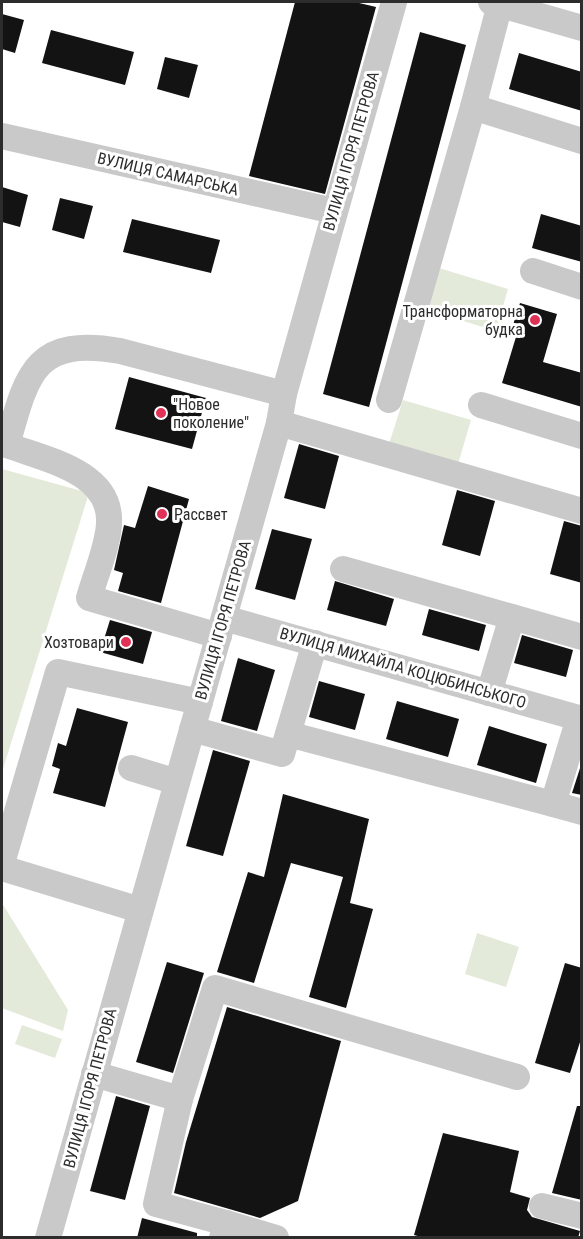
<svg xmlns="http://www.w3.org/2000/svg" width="583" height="1239" font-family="'Roboto Condensed',sans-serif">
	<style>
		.green { fill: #e4eada }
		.building { fill: #131313 }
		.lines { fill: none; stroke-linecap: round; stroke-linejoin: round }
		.minor { stroke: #c9c9c9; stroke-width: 26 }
		.poi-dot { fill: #df3256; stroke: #fff; stroke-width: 2 }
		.labels { text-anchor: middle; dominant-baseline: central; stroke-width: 6; stroke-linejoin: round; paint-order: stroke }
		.street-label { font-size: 16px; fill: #2c2c2c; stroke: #fff }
		.poi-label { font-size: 16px; fill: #2c2c2c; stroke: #fff; text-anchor: end }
	</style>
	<rect width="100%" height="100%" fill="#fff"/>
	<g class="green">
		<path d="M 439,268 L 508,289 L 496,331 L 427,310 Z"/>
		<path d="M 403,400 L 471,420 L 458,464 L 389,444 Z"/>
		<path d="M 2,469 L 89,493 L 2,772 Z"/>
		<path d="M 2,903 L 68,1010 L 63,1031 L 2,1008 Z"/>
		<path d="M 477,933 L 519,947 L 506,987 L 465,974 Z"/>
		<path d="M 22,1025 L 62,1039 L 55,1058 L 15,1044 Z"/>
	</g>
	<g class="building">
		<path d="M 295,2 L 355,2 L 376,7 L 325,194 L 249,176 Z"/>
		<path d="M 2,14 L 24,20 L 15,53 L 2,49 Z"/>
		<path d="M 51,30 L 134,52 L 125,85 L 42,63 Z"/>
		<path d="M 420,32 L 466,45 L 369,407 L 323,394 Z"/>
		<path d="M 519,53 L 582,72 L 582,111 L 509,89 Z"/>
		<path d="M 165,57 L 198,65 L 189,98 L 157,89 Z"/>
		<path d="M 2,187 L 28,195 L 20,227 L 2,222 Z"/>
		<path d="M 60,198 L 93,206 L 84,239 L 52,230 Z"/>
		<path d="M 541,214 L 582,226 L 582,262 L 532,248 Z"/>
		<path d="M 132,219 L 220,240 L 211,273 L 123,252 Z"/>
		<path d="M 520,303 L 557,314 L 543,362 L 582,373 L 582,407 L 502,383 L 519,327 L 513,325 Z"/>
		<path d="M 129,377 L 206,398 L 192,449 L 115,429 Z"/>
		<path d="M 299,444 L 339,456 L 325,509 L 284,498 Z"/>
		<path d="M 148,486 L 189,499 L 161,603 L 118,591 L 123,573 L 114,570 L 124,525 L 135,528 Z"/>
		<path d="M 457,490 L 495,501 L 480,556 L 442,545 Z"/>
		<path d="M 564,521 L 582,526 L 582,583 L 550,574 Z"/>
		<path d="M 272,529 L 312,539 L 295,600 L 255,589 Z"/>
		<path d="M 335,581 L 394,599 L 386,626 L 327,610 Z"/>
		<path d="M 429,609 L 486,625 L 479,651 L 422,635 Z"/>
		<path d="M 110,620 L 152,632 L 143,664 L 100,652 Z"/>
		<path d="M 522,635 L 573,650 L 566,677 L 514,663 Z"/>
		<path d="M 238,658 L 275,670 L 257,731 L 221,721 Z"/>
		<path d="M 319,681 L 365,694 L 355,730 L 309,717 Z"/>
		<path d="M 397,701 L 459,719 L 448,757 L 386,739 Z"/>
		<path d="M 77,708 L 128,722 L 105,807 L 53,793 L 60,769 L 52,766 L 58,743 L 66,746 Z"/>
		<path d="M 489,726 L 547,744 L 536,783 L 477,765 Z"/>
		<path d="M 213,750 L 250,761 L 223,856 L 186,846 Z"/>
		<path d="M 582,762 L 582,795 L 572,793 Z"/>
		<path d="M 283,794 L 369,819 L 350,903 L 373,909 L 346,1008 L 309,997 L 343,877 L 291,863 L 254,983 L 217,972 L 248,872 L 264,877 Z"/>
		<path d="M 167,962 L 204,973 L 173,1073 L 136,1062 Z"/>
		<path d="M 565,963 L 582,968 L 582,1036 L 570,1073 L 535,1063 Z"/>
		<path d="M 227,1007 L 341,1041 L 298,1201 L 260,1218 L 174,1193 L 186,1142 Z"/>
		<path d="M 116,1096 L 150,1106 L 125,1200 L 90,1191 Z"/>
		<path d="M 577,1106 L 582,1106 L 582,1200 L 552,1193 Z"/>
		<path d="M 443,1133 L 519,1151 L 510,1192 L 530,1198 L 527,1210 L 532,1217 L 580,1231 L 578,1238 L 425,1238 L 414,1235 Z"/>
		<path d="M 142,1218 L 197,1233 L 197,1238 L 137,1238 Z"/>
	</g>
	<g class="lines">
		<g class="minor">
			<path d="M 491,2 L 582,28"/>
			<path d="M 473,107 L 500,4"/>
			<path d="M 2,136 L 334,211"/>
			<path d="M 533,271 L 582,287"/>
			<path d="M 389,400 L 473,107 L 582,141"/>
			<path d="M 481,405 L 582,436"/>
			<path d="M 279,423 L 582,511"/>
			<path d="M 2,444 L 7,445 C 27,374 34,336 120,351 L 284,394"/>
			<path d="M 7,445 C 43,459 111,471 109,522 C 109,544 95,576 89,598 L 219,636"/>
			<path d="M 343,569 L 512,617"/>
			<path d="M 224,618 L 582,719"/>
			<path d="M 489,693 L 512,617 L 582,637"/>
			<path d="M 192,729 L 282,754 L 315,643"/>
			<path d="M 288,734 L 553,804 L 579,718"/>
			<path d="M 131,768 L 177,782"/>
			<path d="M 553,804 L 582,812"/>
			<path d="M 2,863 L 58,672 L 200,702"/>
			<path d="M 2,868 L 140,910"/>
			<path d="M 94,1074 L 180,1099 L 215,988 L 517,1077"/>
			<path d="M 180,1099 L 156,1204 L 226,1223"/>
			<path d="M 542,1206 L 582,1216"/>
			<path d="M 48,1238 L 279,423 L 284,394 L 394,2"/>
			<path d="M 222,1238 L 226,1223 L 276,1238"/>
		</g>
	</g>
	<g class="poi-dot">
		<circle cx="535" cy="320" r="6"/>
		<circle cx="161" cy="413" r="6"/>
		<circle cx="162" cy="514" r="6"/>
		<circle cx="126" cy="642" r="6"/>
	</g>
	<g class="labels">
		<g class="street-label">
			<text transform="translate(351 151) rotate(-74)">ВУЛИЦЯ ІГОРЯ ПЕТРОВА</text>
			<text transform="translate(168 174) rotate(13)">ВУЛИЦЯ САМАРСЬКА</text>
			<text transform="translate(223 620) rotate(-74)">ВУЛИЦЯ ІГОРЯ ПЕТРОВА</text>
			<text transform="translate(403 668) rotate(16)">ВУЛИЦЯ МИХАЙЛА КОЦЮБИНСЬКОГО</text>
			<text transform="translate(90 1088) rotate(-75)">ВУЛИЦЯ ІГОРЯ ПЕТРОВА</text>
		</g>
		<g class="poi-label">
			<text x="523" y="311">Трансформаторна<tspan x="523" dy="18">будка</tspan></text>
			<text x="173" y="404" text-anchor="start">"Новое<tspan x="173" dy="18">поколение"</tspan></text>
			<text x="174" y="514" text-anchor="start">Рассвет</text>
			<text x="114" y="642">Хозтовари</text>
		</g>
	</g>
	<rect width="583" height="1239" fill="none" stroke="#2c2c2c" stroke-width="6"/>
</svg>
